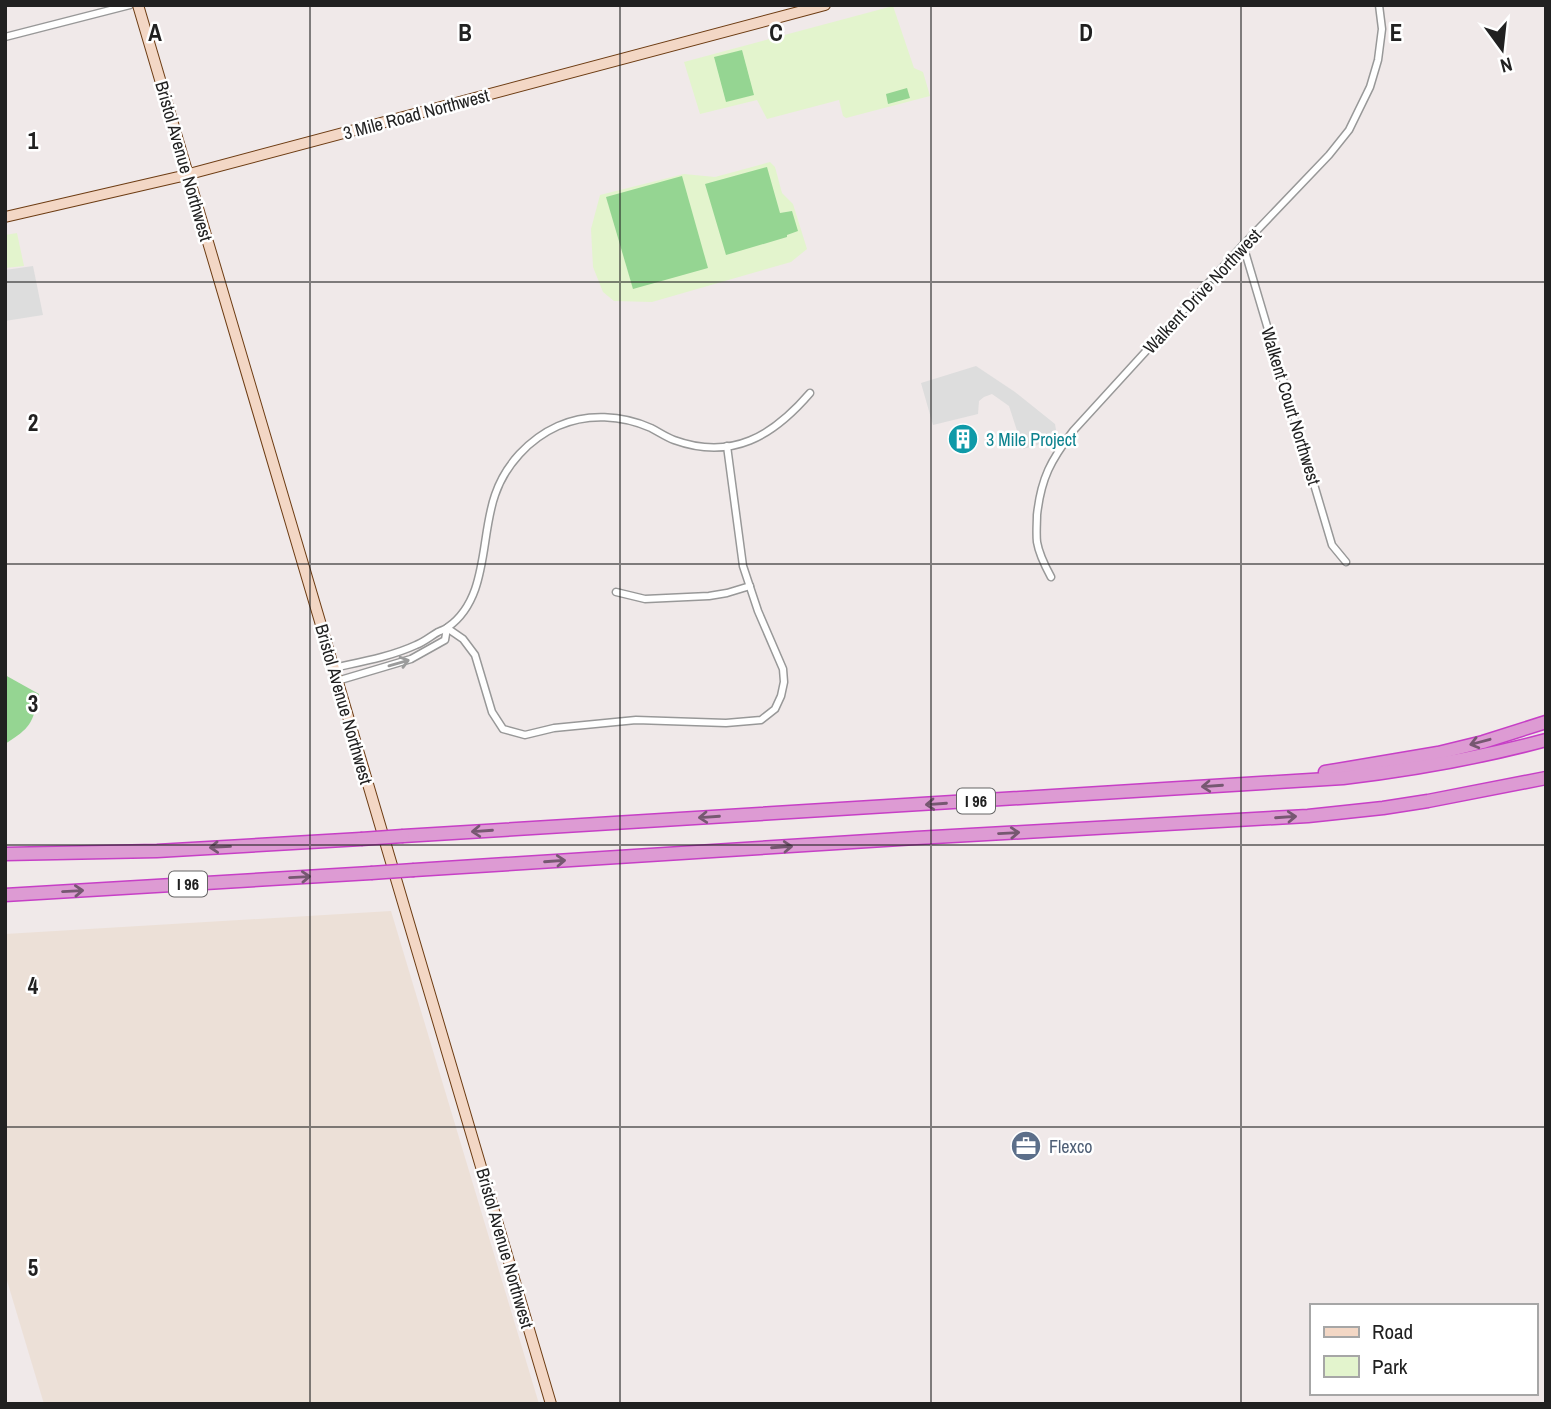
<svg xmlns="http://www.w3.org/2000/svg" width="1551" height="1409" font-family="'Archivo Narrow',sans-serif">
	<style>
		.farmland { fill: #ece0d7 }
		.park { fill: #e3f4cd }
		.pitch { fill: #95d592 }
		.parking { fill: #ddd }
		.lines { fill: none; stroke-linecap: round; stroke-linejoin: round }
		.street-casing { stroke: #989898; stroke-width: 9 }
		.secondary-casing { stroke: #6d3c13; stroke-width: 12 }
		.highway-casing { stroke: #c63fc6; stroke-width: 15 }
		.street { stroke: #fff; stroke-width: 6 }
		.secondary { stroke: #f3d7c5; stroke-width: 10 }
		.highway { stroke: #dd9bd3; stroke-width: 12 }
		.highway-bridge-casing { stroke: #c63fc6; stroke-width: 15; stroke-linecap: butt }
		.highway-bridge { stroke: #dd9bd3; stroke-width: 12 }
		.oneway { stroke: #9b9b9b }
		.oneway2 { stroke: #765871 }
		.grid { fill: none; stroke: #212121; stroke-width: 2; stroke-opacity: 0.55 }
		.labels { text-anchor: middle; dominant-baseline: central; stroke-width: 5; stroke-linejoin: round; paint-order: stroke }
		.shield { fill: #fff; stroke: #646464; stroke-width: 2 }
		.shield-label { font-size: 16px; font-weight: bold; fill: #212121 }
		.street-label { font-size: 18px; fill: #212121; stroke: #fff }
		.culture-label { font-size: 18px; fill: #0d838f; stroke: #fff; text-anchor: start }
		.service-label { font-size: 18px; fill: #4e5e75; stroke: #fff; text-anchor: start }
		.grid-label { font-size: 23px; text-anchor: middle; font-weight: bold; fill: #212121; stroke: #fff; stroke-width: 5; stroke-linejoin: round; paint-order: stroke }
	</style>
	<rect width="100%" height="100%" fill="#f0e9e9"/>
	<path class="farmland" d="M 391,911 L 539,1404 L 44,1404 L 5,1274 L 5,934 Z"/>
	<g class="park">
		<path d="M 893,6 L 914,68 L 923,72 L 930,96 L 846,118 L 843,116 L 839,100 L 767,119 L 757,100 L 700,114 L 684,62 Z"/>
		<path d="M 770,162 L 775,167 L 782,193 L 793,204 L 807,249 L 791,262 L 652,302 L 614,301 L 603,292 L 593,267 L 591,229 L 600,195 L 684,174 L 715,177 Z"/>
		<path d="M 17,233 L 24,266 L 5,268 L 5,235 Z"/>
	</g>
	<g class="pitch">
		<path d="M 742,50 L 754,95 L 726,102 L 714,57 Z"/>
		<path d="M 907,88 L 910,98 L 888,104 L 886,94 Z"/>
		<path d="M 767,167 L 780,213 L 792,211 L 798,231 L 787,235 L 787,237 L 726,255 L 705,184 Z"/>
		<path d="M 682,176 L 708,268 L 633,289 L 606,197 Z"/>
		<path d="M 5,675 L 39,694 C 32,725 31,727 5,744 Z"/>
	</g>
	<g class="parking">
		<path d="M 33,266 L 43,315 L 5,321 L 5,270 Z"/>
		<path d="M 976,366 L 1015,392 L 1055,424 L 1056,430 L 1045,437 L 1038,445 L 1023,449 L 1009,406 L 992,394 L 984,397 L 979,401 L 978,414 L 933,425 L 921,383 Z"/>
	</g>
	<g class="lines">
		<g class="street-casing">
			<g id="street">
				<path d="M 5,37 L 130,5"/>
				<path d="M 1243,245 L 1332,545 L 1346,562"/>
				<path d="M 1051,577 C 1045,566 1039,554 1037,542 C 1036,533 1037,523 1037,515 C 1041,478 1051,460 1073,431 L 1243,245 L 1329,155 L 1349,130 L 1370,87 L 1378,60 L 1382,29 L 1379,5"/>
				<path d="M 616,592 L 645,599 L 709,596 L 727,593 L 750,586"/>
				<path d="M 447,628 L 463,639 L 475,655 L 492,712 L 503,729 L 525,735 L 554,728 L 636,720 L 726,723 L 761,720 L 775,709 L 781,696 L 784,682 L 783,669 L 758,611 L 743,566 L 727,446"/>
				<path d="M 333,668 C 360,662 390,657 416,645 C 424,642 431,636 438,632 C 440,631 446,629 448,627 C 489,598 480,537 495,495 C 505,465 529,439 558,426 C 587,413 622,415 651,428 C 659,432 666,437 674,440 C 732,461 773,436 810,393"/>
				<path d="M 337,681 L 411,659 L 445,640 L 447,628"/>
			</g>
		</g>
		<g class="secondary-casing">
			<g id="secondary">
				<path d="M 138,5 L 551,1404"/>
				<path d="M 5,217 L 178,177 L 825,5"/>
			</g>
		</g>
		<g class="highway-casing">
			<g id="highway">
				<path d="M 1325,772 L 1438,753 L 1483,742 L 1546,722"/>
				<path d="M 403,836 L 1343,778 C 1411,770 1479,758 1546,740"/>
				<path d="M 5,854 L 157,851 L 361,839"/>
				<path d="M 414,870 L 916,838 L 1308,816 L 1383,808 L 1428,801 L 1546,778"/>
				<path d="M 5,895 L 371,873"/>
			</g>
		</g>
		<use href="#street" class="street"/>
		<use href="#secondary" class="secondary"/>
		<use href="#highway" class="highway"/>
		<g class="highway-bridge-casing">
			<g id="highway-bridge">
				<path d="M 361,839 L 403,836"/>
				<path d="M 371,873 L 414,870"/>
			</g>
		</g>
		<use href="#highway-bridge" class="highway-bridge"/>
	</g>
	<defs><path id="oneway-shaft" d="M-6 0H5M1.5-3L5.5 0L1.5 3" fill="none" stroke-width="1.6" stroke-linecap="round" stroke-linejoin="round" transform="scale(1.75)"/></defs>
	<use class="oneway" href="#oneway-shaft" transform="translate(399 663) rotate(-16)"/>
	<g class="oneway2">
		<use href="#oneway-shaft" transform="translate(1480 742) rotate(165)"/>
		<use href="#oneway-shaft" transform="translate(1212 786) rotate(176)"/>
		<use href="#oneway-shaft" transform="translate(936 804) rotate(176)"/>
		<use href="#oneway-shaft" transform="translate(709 817) rotate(176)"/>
		<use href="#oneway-shaft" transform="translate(1286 817) rotate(-4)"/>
		<use href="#oneway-shaft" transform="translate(482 831) rotate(176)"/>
		<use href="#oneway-shaft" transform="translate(1009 833) rotate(-3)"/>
		<use href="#oneway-shaft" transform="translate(220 847) rotate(177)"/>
		<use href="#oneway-shaft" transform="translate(782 847) rotate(-4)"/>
		<use href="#oneway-shaft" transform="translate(555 861) rotate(-4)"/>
		<use href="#oneway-shaft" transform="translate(300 877) rotate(-3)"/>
		<use href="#oneway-shaft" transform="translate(73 891) rotate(-3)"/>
	</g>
	<path class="grid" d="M 310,5 L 310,1404M 620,5 L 620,1404M 931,5 L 931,1404M 1241,5 L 1241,1404M 5,282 L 1546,282M 5,564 L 1546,564M 5,845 L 1546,845M 5,1127 L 1546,1127"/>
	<defs>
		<g id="building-disc" transform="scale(1.575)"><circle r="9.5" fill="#0f9aa8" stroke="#fff"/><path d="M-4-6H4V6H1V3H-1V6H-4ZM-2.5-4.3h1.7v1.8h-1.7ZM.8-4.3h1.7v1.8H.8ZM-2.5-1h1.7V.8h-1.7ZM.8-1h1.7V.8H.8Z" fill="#fff"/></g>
		<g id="office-disc" transform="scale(1.575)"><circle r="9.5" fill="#5c6f8a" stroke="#fff"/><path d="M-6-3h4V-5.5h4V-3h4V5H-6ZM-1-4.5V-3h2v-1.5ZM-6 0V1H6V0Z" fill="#fff"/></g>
	</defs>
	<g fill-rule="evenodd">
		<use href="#building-disc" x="963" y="439"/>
		<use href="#office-disc" x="1026" y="1146"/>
	</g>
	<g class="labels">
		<g class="shield">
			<rect x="957" y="788.5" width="38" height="25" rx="5"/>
			<rect x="169" y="871.5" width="38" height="25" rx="5"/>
		</g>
		<g class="shield-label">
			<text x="976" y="801">I 96</text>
			<text x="188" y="884">I 96</text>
		</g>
		<g class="street-label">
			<text transform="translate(416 114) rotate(-15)">3 Mile Road Northwest</text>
			<text transform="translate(184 161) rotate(74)">Bristol Avenue Northwest</text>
			<text transform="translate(1202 291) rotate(-47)">Walkent Drive Northwest</text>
			<text transform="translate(1291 406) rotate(73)">Walkent Court Northwest</text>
			<text transform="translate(344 704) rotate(74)">Bristol Avenue Northwest</text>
			<text transform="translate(505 1248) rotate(74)">Bristol Avenue Northwest</text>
		</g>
		<g class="culture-label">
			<text x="986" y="439">3 Mile Project</text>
		</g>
		<g class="service-label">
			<text x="1049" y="1146">Flexco</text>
		</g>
	</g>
	<g class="grid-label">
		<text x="155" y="41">A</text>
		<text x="465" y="41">B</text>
		<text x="776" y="41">C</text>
		<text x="1086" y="41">D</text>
		<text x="1396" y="41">E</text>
		<text x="33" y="149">1</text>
		<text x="33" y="431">2</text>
		<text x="33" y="712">3</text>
		<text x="33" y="994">4</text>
		<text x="33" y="1276">5</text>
	</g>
	<rect width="1551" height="1409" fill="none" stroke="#212121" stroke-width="14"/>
	<rect x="1310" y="1304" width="228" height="91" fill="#ffffff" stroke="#a6a6a6" stroke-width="2"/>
	<rect x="1324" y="1327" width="35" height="10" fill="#f3d7c5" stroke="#a6a6a6" stroke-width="2"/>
	<text x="1372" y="1339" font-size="21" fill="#212121">Road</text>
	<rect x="1324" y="1356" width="35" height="21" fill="#e3f4cd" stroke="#a6a6a6" stroke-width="2"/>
	<text x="1372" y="1374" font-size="21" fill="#212121">Park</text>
	<g transform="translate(1502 49) rotate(165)" stroke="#ffffff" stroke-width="5" paint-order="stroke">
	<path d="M0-5L12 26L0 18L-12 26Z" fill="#212121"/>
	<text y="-10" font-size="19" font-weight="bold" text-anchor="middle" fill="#212121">N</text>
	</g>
</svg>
